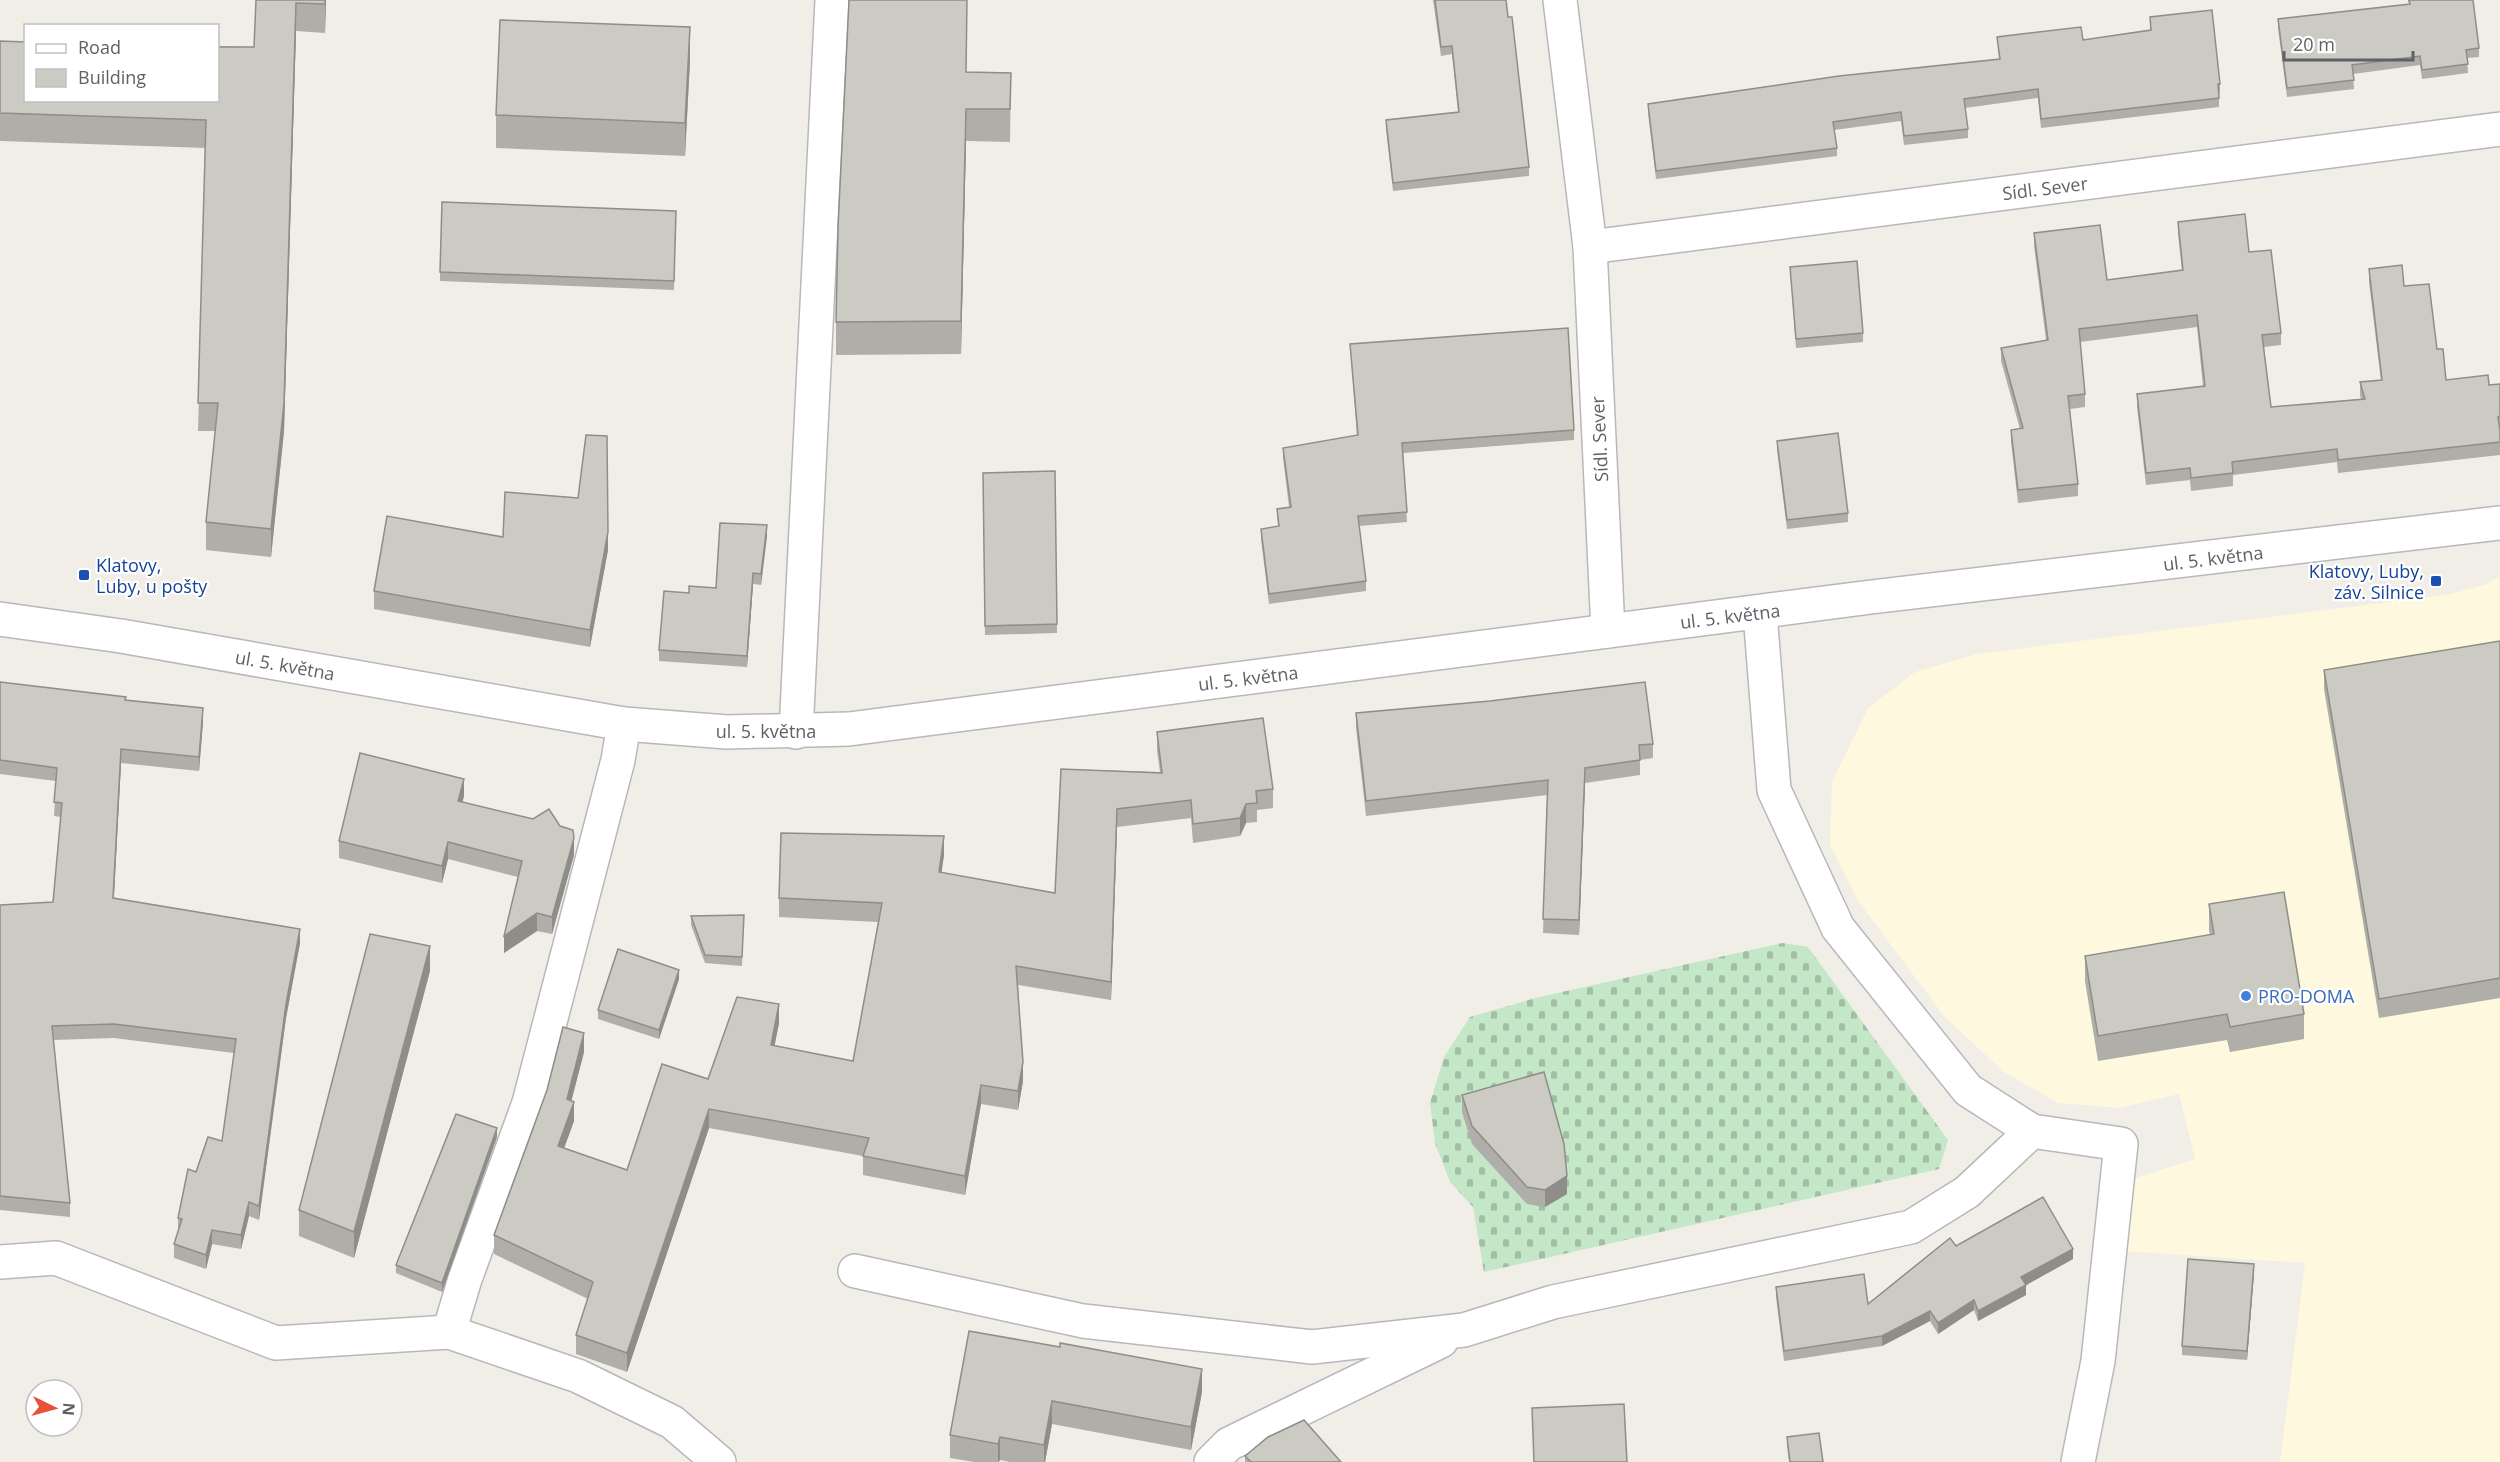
<svg xmlns="http://www.w3.org/2000/svg" width="2500" height="1462" font-family="'Open Sans',sans-serif">
	<style>
		.commercial { fill: #fdf8de }
		.cemetery { fill: url(#cemetery-stones) }
		.lines { fill: none; stroke-linecap: round; stroke-linejoin: round }
		.minor-casing { stroke: #b7b8bd; stroke-width: 36 }
		.minor { stroke: #fff; stroke-width: 33 }
		.wall { fill: #afaea8 }
		.shaded-wall { fill: #8e8d88 }
		.building { fill: #cbcac3; stroke: #8e8d88; stroke-width: 1.5 }
		.transit-dot { fill: #1a4fb4; stroke: #fff; stroke-width: 2 }
		.shop-dot { fill: #3f7fe0; stroke: #fff; stroke-width: 2 }
		.labels { text-anchor: middle; dominant-baseline: central; stroke-width: 4.5; stroke-linejoin: round; paint-order: stroke }
		.street-label { font-size: 18px; fill: #5e6167; stroke: #fff }
		.transit-label { font-size: 18px; fill: #164399; stroke: #fff; text-anchor: start }
		.shop-label { font-size: 18px; fill: #366cbe; stroke: #fff; text-anchor: start }
	</style>
	<defs>
		<pattern id="cemetery-stones" width="16" height="16" patternUnits="userSpaceOnUse" patternTransform="scale(1.5)"><rect width="16" height="16" fill="#c4e7c7"/><path d="M2 7V4a2 2 0 0 1 4 0v3zM10 15v-3a2 2 0 0 1 4 0v3z" fill="#a2bfa5"/></pattern>
	</defs>
	<rect width="100%" height="100%" fill="#f0eee7"/>
	<path class="commercial" d="M 2500,576 L 2500,1462 L 2280,1462 L 2305,1263 L 2121,1251 L 2129,1180 L 2195,1159 L 2179,1094 L 2119,1108 L 2058,1103 L 2004,1072 L 1944,1016 L 1858,901 L 1830,845 L 1832,782 L 1868,708 L 1915,672 L 1977,654 L 2451,594 L 2487,584 Z"/>
	<path class="cemetery" d="M 1782,943 L 1808,947 L 1948,1140 L 1939,1169 L 1484,1272 L 1473,1207 L 1450,1182 L 1435,1143 L 1430,1103 L 1444,1057 L 1470,1017 L 1535,998 Z"/>
	<g class="lines">
		<g class="minor-casing">
			<g id="minor">
				<path d="M 1560,0 L 1590,247 L 1608,631"/>
				<path d="M 1590,247 L 2500,129"/>
				<path d="M 1760,613 L 1774,790 L 1838,928 L 1968,1090 L 2032,1131 L 2121,1144 L 2098,1361 L 2078,1462"/>
				<path d="M 0,619 L 121,636 L 624,724 L 727,732 L 849,729 L 1871,597 L 2500,523"/>
				<path d="M 796,732 L 832,0"/>
				<path d="M 0,1262 L 56,1258 L 276,1343 L 449,1332 L 578,1376 L 672,1422 L 719,1462"/>
				<path d="M 855,1271 L 1083,1321 L 1312,1347 L 1464,1330 L 1553,1302 L 1911,1227 L 1967,1192 L 2032,1131"/>
				<path d="M 449,1332 L 465,1279 L 529,1103 L 618,760 L 624,724"/>
				<path d="M 1211,1462 L 1229,1444 L 1441,1341"/>
			</g>
		</g>
		<use href="#minor" class="minor"/>
	</g>
	<g class="wall">
		<path d="M 256,0 L 326,0 L 325,33 L 296,31 L 284,431 L 271,557 L 206,550 L 206,522 L 215,431 L 198,431 L 206,148 L 0,141 L 0,41 L 254,47 Z"/>
		<path d="M 1433,0 L 1506,0 L 1529,167 L 1529,176 L 1393,191 L 1386,129 L 1386,120 L 1458,112 L 1452,54 L 1441,56 Z"/>
		<path d="M 2408,0 L 2473,0 L 2479,48 L 2479,57 L 2467,58 L 2468,73 L 2422,79 L 2420,65 L 2353,74 L 2354,89 L 2287,97 L 2278,28 L 2278,19 L 2409,4 Z"/>
		<path d="M 2150,17 L 2220,84 L 2220,93 L 2219,93 L 2219,107 L 2041,128 L 2038,98 L 1965,108 L 1968,129 L 1968,138 L 1904,145 L 1901,121 L 1834,130 L 1837,148 L 1837,156 L 1656,179 L 1648,113 L 1648,104 L 1999,59 L 1997,37 L 2083,40 L 2150,30 Z"/>
		<path d="M 690,60 L 685,156 L 496,148 L 496,115 Z"/>
		<path d="M 967,72 L 1011,73 L 1010,142 L 966,141 L 961,354 L 836,355 L 836,322 Z"/>
		<path d="M 676,211 L 674,290 L 440,281 L 440,272 Z"/>
		<path d="M 2178,222 L 2249,252 L 2281,333 L 2281,345 L 2264,347 L 2271,407 L 2361,399 L 2360,395 L 2360,382 L 2381,381 L 2369,282 L 2369,269 L 2404,286 L 2437,349 L 2446,380 L 2489,385 L 2500,384 L 2500,455 L 2338,473 L 2337,462 L 2233,475 L 2233,486 L 2191,491 L 2190,480 L 2146,485 L 2137,407 L 2137,394 L 2203,386 L 2197,327 L 2080,342 L 2085,394 L 2085,407 L 2070,409 L 2078,484 L 2078,496 L 2018,503 L 2011,442 L 2011,430 L 2020,429 L 2001,361 L 2001,348 L 2046,340 L 2034,246 L 2034,233 L 2107,280 L 2182,271 L 2178,234 Z"/>
		<path d="M 1790,267 L 1863,333 L 1863,342 L 1796,348 Z"/>
		<path d="M 1350,344 L 1574,430 L 1574,440 L 1403,453 L 1407,522 L 1359,526 L 1366,581 L 1366,591 L 1269,604 L 1261,539 L 1261,529 L 1278,526 L 1277,509 L 1289,507 L 1283,458 L 1283,448 L 1357,436 Z"/>
		<path d="M 1777,441 L 1848,513 L 1848,522 L 1787,529 L 1777,450 Z"/>
		<path d="M 1055,471 L 1057,633 L 985,635 L 983,473 Z"/>
		<path d="M 578,498 L 608,550 L 590,647 L 374,609 L 374,591 L 503,537 Z"/>
		<path d="M 767,536 L 761,585 L 753,584 L 747,667 L 659,661 L 659,650 L 716,588 Z"/>
		<path d="M 2500,641 L 2500,998 L 2379,1018 L 2324,689 L 2324,670 Z"/>
		<path d="M 0,682 L 126,700 L 203,722 L 199,771 L 121,763 L 114,898 L 300,943 L 286,1018 L 259,1220 L 249,1216 L 241,1249 L 212,1244 L 206,1269 L 174,1258 L 174,1244 L 178,1232 L 178,1218 L 196,1172 L 222,1141 L 234,1053 L 114,1038 L 53,1040 L 70,1203 L 70,1217 L 0,1210 L 0,905 L 53,902 L 61,817 L 54,816 L 56,781 L 0,774 Z"/>
		<path d="M 1356,713 L 1653,744 L 1653,758 L 1640,760 L 1640,775 L 1585,783 L 1579,935 L 1543,933 L 1547,795 L 1366,816 L 1356,728 Z"/>
		<path d="M 1157,732 L 1273,789 L 1273,808 L 1257,810 L 1257,822 L 1246,823 L 1240,836 L 1193,843 L 1191,818 L 1117,827 L 1111,1000 L 1018,985 L 1023,1081 L 1018,1110 L 981,1104 L 965,1195 L 863,1175 L 863,1156 L 709,1128 L 627,1372 L 576,1354 L 576,1335 L 588,1299 L 494,1254 L 494,1235 L 584,1052 L 571,1101 L 574,1121 L 564,1148 L 627,1170 L 708,1079 L 779,1023 L 774,1046 L 853,1061 L 878,922 L 779,917 L 779,898 L 944,855 L 941,872 L 1055,893 L 1061,769 L 1160,772 L 1157,751 Z"/>
		<path d="M 464,796 L 462,802 L 574,855 L 552,934 L 537,931 L 504,953 L 518,877 L 448,859 L 442,883 L 339,858 L 339,841 Z"/>
		<path d="M 2209,904 L 2304,1014 L 2304,1039 L 2230,1052 L 2227,1040 L 2098,1061 L 2085,981 L 2085,956 L 2210,935 L 2209,930 Z"/>
		<path d="M 744,915 L 742,966 L 705,963 L 691,925 L 691,916 Z"/>
		<path d="M 430,971 L 354,1258 L 299,1236 L 299,1210 Z"/>
		<path d="M 679,979 L 659,1039 L 598,1019 L 598,1010 Z"/>
		<path d="M 1462,1095 L 1567,1194 L 1545,1207 L 1527,1204 L 1472,1144 L 1462,1112 Z"/>
		<path d="M 497,1137 L 442,1292 L 396,1273 L 396,1265 Z"/>
		<path d="M 1956,1246 L 2073,1259 L 2026,1285 L 2026,1295 L 1978,1321 L 1974,1310 L 1938,1334 L 1930,1321 L 1882,1346 L 1784,1361 L 1776,1297 L 1776,1287 L 1868,1304 Z"/>
		<path d="M 2254,1273 L 2247,1360 L 2182,1355 L 2182,1346 Z"/>
		<path d="M 969,1331 L 1202,1392 L 1191,1450 L 1052,1424 L 1045,1462 L 1010,1462 L 1000,1460 L 999,1462 L 974,1462 L 950,1458 L 950,1435 Z"/>
		<path d="M 1787,1437 L 1823,1462 L 1789,1462 L 1787,1446 Z"/>
		<path d="M 1245,1456 L 1341,1462 L 1245,1462 Z"/>
	</g>
	<g class="shaded-wall">
		<path d="M 325,0 L 326,0 L 325,33 Z"/>
		<path d="M 296,3 L 296,31 L 284,431 L 271,557 L 271,529 Z"/>
		<path d="M 690,27 L 690,60 L 685,156 L 685,123 Z"/>
		<path d="M 966,109 L 966,141 L 961,354 L 961,321 Z"/>
		<path d="M 767,525 L 767,536 L 761,585 L 761,574 Z"/>
		<path d="M 608,532 L 608,550 L 590,647 L 590,630 Z"/>
		<path d="M 753,573 L 753,584 L 747,667 L 747,656 Z"/>
		<path d="M 203,708 L 203,722 L 199,771 L 199,757 Z"/>
		<path d="M 121,749 L 121,763 L 113,912 L 113,898 Z"/>
		<path d="M 1585,768 L 1585,783 L 1579,935 L 1579,920 Z"/>
		<path d="M 464,779 L 464,796 L 458,819 L 458,801 Z"/>
		<path d="M 1246,804 L 1246,823 L 1240,836 L 1240,818 Z"/>
		<path d="M 1117,809 L 1117,827 L 1111,1000 L 1111,982 Z"/>
		<path d="M 944,836 L 944,855 L 939,891 L 939,872 Z"/>
		<path d="M 574,838 L 574,855 L 552,934 L 552,917 Z"/>
		<path d="M 448,842 L 448,859 L 442,883 L 442,866 Z"/>
		<path d="M 537,913 L 537,931 L 504,953 L 504,936 Z"/>
		<path d="M 300,929 L 300,943 L 286,1018 L 259,1220 L 259,1206 L 286,1004 Z"/>
		<path d="M 430,946 L 430,971 L 354,1258 L 354,1232 Z"/>
		<path d="M 679,970 L 679,979 L 659,1039 L 659,1030 Z"/>
		<path d="M 779,1004 L 779,1023 L 771,1064 L 771,1045 Z"/>
		<path d="M 584,1033 L 584,1052 L 567,1118 L 567,1099 Z"/>
		<path d="M 1023,1062 L 1023,1081 L 1018,1110 L 1018,1091 Z"/>
		<path d="M 981,1085 L 981,1104 L 965,1195 L 965,1176 Z"/>
		<path d="M 574,1102 L 574,1121 L 558,1165 L 558,1146 Z"/>
		<path d="M 709,1109 L 709,1128 L 627,1372 L 627,1353 Z"/>
		<path d="M 497,1128 L 497,1137 L 442,1292 L 442,1283 Z"/>
		<path d="M 1567,1176 L 1567,1194 L 1545,1207 L 1545,1190 Z"/>
		<path d="M 249,1202 L 249,1216 L 241,1249 L 241,1235 Z"/>
		<path d="M 212,1230 L 212,1244 L 206,1269 L 206,1255 Z"/>
		<path d="M 2073,1249 L 2073,1259 L 2021,1288 L 2021,1277 Z"/>
		<path d="M 2254,1264 L 2254,1273 L 2247,1360 L 2247,1351 Z"/>
		<path d="M 2026,1285 L 2026,1295 L 1978,1321 L 1978,1311 Z"/>
		<path d="M 1974,1300 L 1974,1310 L 1938,1334 L 1938,1323 Z"/>
		<path d="M 1930,1311 L 1930,1321 L 1882,1346 L 1882,1336 Z"/>
		<path d="M 1202,1369 L 1202,1392 L 1191,1450 L 1191,1427 Z"/>
		<path d="M 1052,1401 L 1052,1424 L 1045,1462 L 1044,1462 L 1044,1445 Z"/>
		<path d="M 1000,1437 L 1000,1460 L 998,1462 L 998,1444 Z"/>
	</g>
	<g class="building">
		<path d="M 256,0 L 325,0 L 325,4 L 296,3 L 284,403 L 271,529 L 206,522 L 218,403 L 198,403 L 206,120 L 0,113 L 0,41 L 26,42 L 26,100 L 218,100 L 218,47 L 254,47 Z"/>
		<path d="M 849,0 L 967,0 L 966,72 L 1011,73 L 1010,109 L 966,109 L 961,321 L 836,322 L 838,227 Z"/>
		<path d="M 1435,0 L 1506,0 L 1508,17 L 1512,17 L 1529,167 L 1393,183 L 1386,120 L 1459,112 L 1452,46 L 1441,47 Z"/>
		<path d="M 2409,0 L 2473,0 L 2479,48 L 2466,50 L 2468,64 L 2422,70 L 2420,56 L 2352,65 L 2354,80 L 2287,88 L 2278,19 L 2410,4 Z"/>
		<path d="M 2212,10 L 2220,84 L 2218,84 L 2219,98 L 2041,119 L 2038,89 L 1964,99 L 1968,129 L 1904,136 L 1901,112 L 1833,122 L 1837,148 L 1656,171 L 1648,104 L 1839,76 L 2000,59 L 1997,37 L 2081,27 L 2083,40 L 2151,30 L 2150,17 Z"/>
		<path d="M 500,20 L 690,27 L 685,123 L 496,115 Z"/>
		<path d="M 442,202 L 676,211 L 674,281 L 440,272 Z"/>
		<path d="M 2245,214 L 2249,252 L 2271,250 L 2281,333 L 2262,335 L 2271,407 L 2365,399 L 2360,382 L 2382,380 L 2369,269 L 2402,265 L 2404,286 L 2429,284 L 2437,349 L 2443,349 L 2446,380 L 2488,375 L 2489,385 L 2500,384 L 2500,416 L 2498,417 L 2500,430 L 2500,442 L 2338,460 L 2337,449 L 2232,462 L 2233,473 L 2191,478 L 2190,468 L 2146,473 L 2137,394 L 2205,386 L 2197,315 L 2079,329 L 2085,394 L 2068,396 L 2078,484 L 2018,490 L 2011,430 L 2023,428 L 2001,348 L 2048,340 L 2034,233 L 2100,225 L 2107,280 L 2183,270 L 2178,222 Z"/>
		<path d="M 1857,261 L 1863,333 L 1796,339 L 1790,267 Z"/>
		<path d="M 1568,328 L 1574,430 L 1402,443 L 1407,512 L 1358,516 L 1366,581 L 1269,594 L 1261,529 L 1279,526 L 1277,509 L 1291,507 L 1283,448 L 1358,435 L 1350,344 Z"/>
		<path d="M 1838,433 L 1848,513 L 1787,520 L 1777,441 Z"/>
		<path d="M 586,435 L 607,436 L 608,532 L 590,630 L 374,591 L 387,516 L 503,537 L 505,492 L 578,498 Z"/>
		<path d="M 1055,471 L 1057,624 L 985,626 L 983,473 Z"/>
		<path d="M 720,523 L 767,525 L 761,574 L 753,573 L 747,656 L 659,650 L 664,591 L 689,593 L 689,586 L 716,588 Z"/>
		<path d="M 2500,641 L 2500,978 L 2379,999 L 2324,670 Z"/>
		<path d="M 0,682 L 126,697 L 125,700 L 203,708 L 199,757 L 121,749 L 113,898 L 300,929 L 286,1004 L 259,1206 L 249,1202 L 241,1235 L 212,1230 L 206,1255 L 174,1244 L 182,1219 L 178,1218 L 188,1169 L 196,1172 L 208,1137 L 222,1141 L 236,1039 L 114,1024 L 52,1026 L 70,1203 L 0,1196 L 0,905 L 53,902 L 62,803 L 54,802 L 57,768 L 0,760 Z"/>
		<path d="M 1645,682 L 1653,744 L 1639,745 L 1640,760 L 1585,768 L 1579,920 L 1543,919 L 1548,780 L 1366,801 L 1356,713 L 1490,701 Z"/>
		<path d="M 1263,718 L 1273,789 L 1256,791 L 1257,803 L 1246,804 L 1240,818 L 1193,824 L 1191,800 L 1117,809 L 1111,982 L 1016,966 L 1023,1062 L 1018,1091 L 981,1085 L 965,1176 L 863,1156 L 869,1138 L 709,1109 L 627,1353 L 576,1335 L 593,1282 L 494,1235 L 547,1090 L 563,1027 L 584,1033 L 567,1099 L 574,1102 L 558,1146 L 627,1170 L 662,1064 L 708,1079 L 737,997 L 779,1004 L 771,1045 L 853,1061 L 882,903 L 779,898 L 781,833 L 944,836 L 939,872 L 1055,893 L 1061,769 L 1162,773 L 1157,732 Z"/>
		<path d="M 360,753 L 464,779 L 458,801 L 533,819 L 549,809 L 560,826 L 573,830 L 574,838 L 552,917 L 537,913 L 504,936 L 522,861 L 448,842 L 442,866 L 339,841 Z"/>
		<path d="M 2284,892 L 2304,1014 L 2230,1027 L 2227,1014 L 2098,1036 L 2085,956 L 2214,934 L 2209,904 Z"/>
		<path d="M 744,915 L 742,957 L 705,955 L 691,916 Z"/>
		<path d="M 370,934 L 430,946 L 354,1232 L 299,1210 Z"/>
		<path d="M 618,949 L 679,970 L 659,1030 L 598,1010 Z"/>
		<path d="M 1544,1072 L 1564,1144 L 1567,1176 L 1545,1190 L 1527,1187 L 1472,1126 L 1462,1095 Z"/>
		<path d="M 456,1114 L 497,1128 L 442,1283 L 396,1265 Z"/>
		<path d="M 2043,1197 L 2073,1249 L 2021,1277 L 2026,1285 L 1978,1311 L 1974,1300 L 1938,1323 L 1930,1311 L 1882,1336 L 1784,1351 L 1776,1287 L 1864,1274 L 1868,1304 L 1950,1238 L 1956,1246 Z"/>
		<path d="M 2188,1259 L 2254,1264 L 2247,1351 L 2182,1346 Z"/>
		<path d="M 969,1331 L 1060,1347 L 1060,1343 L 1202,1369 L 1191,1427 L 1052,1401 L 1044,1445 L 1000,1437 L 998,1444 L 950,1435 Z"/>
		<path d="M 1624,1404 L 1627,1462 L 1534,1462 L 1532,1408 Z"/>
		<path d="M 1304,1420 L 1341,1462 L 1251,1462 L 1245,1456 L 1268,1437 Z"/>
		<path d="M 1819,1433 L 1823,1462 L 1790,1462 L 1787,1437 Z"/>
	</g>
	<g class="transit-dot">
		<rect x="78" y="569" width="12" height="12" rx="3"/>
		<rect x="2430" y="575" width="12" height="12" rx="3"/>
	</g>
	<circle class="shop-dot" cx="2246" cy="996" r="6"/>
	<g class="labels">
		<g class="street-label">
			<text transform="translate(2045 188) rotate(-7)">Sídl. Sever</text>
			<text transform="translate(1599 439) rotate(-93)">Sídl. Sever</text>
			<text transform="translate(2213 558) rotate(-7)">ul. 5. května</text>
			<text transform="translate(1730 616) rotate(-7)">ul. 5. května</text>
			<text transform="translate(285 665) rotate(10)">ul. 5. května</text>
			<text transform="translate(1248 678) rotate(-7)">ul. 5. května</text>
			<text x="766" y="731">ul. 5. května</text>
		</g>
		<g class="transit-label">
			<text x="96" y="565">Klatovy,<tspan x="96" dy="21">Luby, u pošty</tspan></text>
			<text x="2424" y="571" text-anchor="end">Klatovy, Luby,<tspan x="2424" dy="21">záv. Silnice</tspan></text>
		</g>
		<g class="shop-label">
			<text x="2258" y="996">PRO-DOMA</text>
		</g>
	</g>
	<rect x="24" y="24" width="195" height="78" fill="#ffffff" stroke="#bfc0c2" stroke-width="1.5"/>
	<rect x="36" y="44" width="30" height="9" fill="#ffffff" stroke="#bfc0c2" stroke-width="1.5"/>
	<text x="78" y="54" font-size="18" fill="#5e6167">Road</text>
	<rect x="36" y="69" width="30" height="18" fill="#cbcac3" stroke="#bfc0c2" stroke-width="1.5"/>
	<text x="78" y="84" font-size="18" fill="#5e6167">Building</text>
	<g transform="translate(54 1408) rotate(95)"><circle r="28" fill="#ffffff" stroke="#bfc0c2" stroke-width="1.5"/>
	<path d="M0-4.5L10 22L0 15L-10 22Z" fill="#e65137"/>
	<text y="-9" font-size="16" font-weight="bold" text-anchor="middle" fill="#5e6167">N</text>
	</g>
	<path d="M2284 51v9h129v-9" fill="none" stroke="#5e6167" stroke-width="3"/>
	<text x="2293" y="51" font-size="18" fill="#5e6167" stroke="#ffffff" stroke-width="4.5" paint-order="stroke">20 m</text>
</svg>
